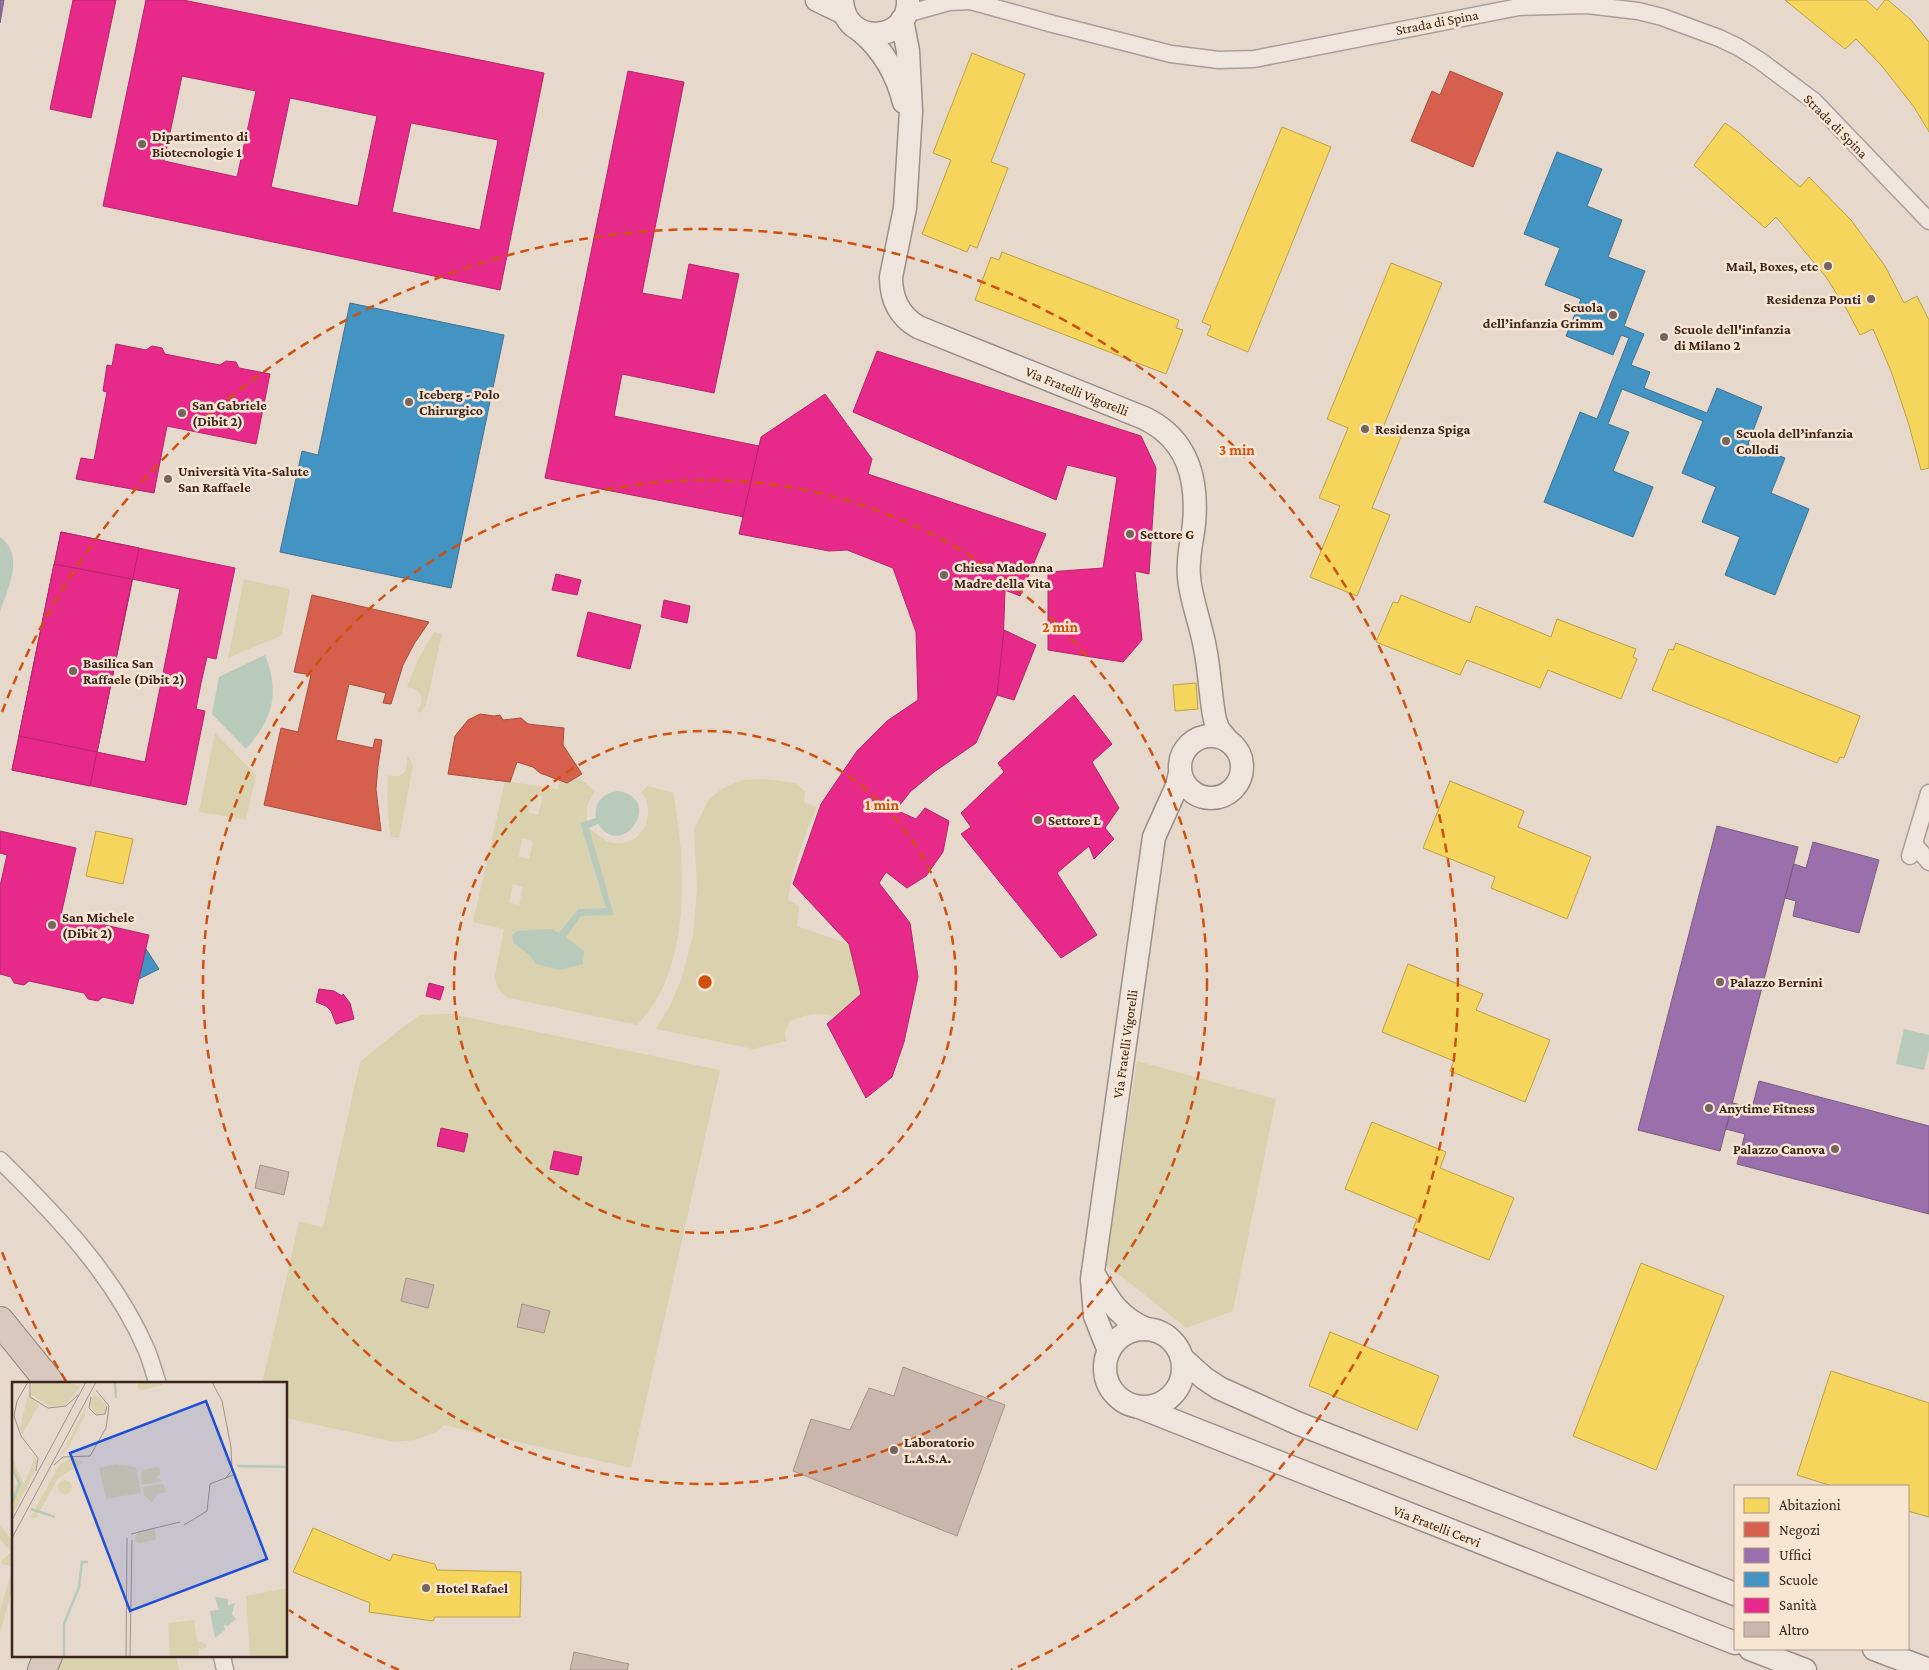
<svg xmlns="http://www.w3.org/2000/svg" width="1929" height="1670" font-family="'Crimson Pro',serif">
	<style>
		.green { fill: #dad1ae; fill-rule: evenodd }
		.water { fill: #b8cabb }
		.homes { fill: #f6d55c; stroke: #bea049 }
		.shops { fill: #d6604d; stroke: #a84e3f }
		.offices { fill: #9970ab; stroke: #7d5a80 }
		.schools { fill: #4393c3; stroke: #417291 }
		.health { fill: #e7298a; stroke: #b32869; fill-rule: evenodd }
		.building { fill: #cab6ad; stroke: #a6948b }
		.lines { fill: none; stroke-linecap: round; stroke-linejoin: round }
		.street-casing { stroke: #ab9e96; stroke-width: 19 }
		.secondary-casing { stroke: #9b8e85; stroke-width: 25 }
		.highway-casing { stroke: #90847c; stroke-width: 30 }
		.street { stroke: #eee6de; stroke-width: 16 }
		.secondary { stroke: #eee6de; stroke-width: 22 }
		.highway { stroke: #d9c8bd; stroke-width: 28 }
		.ring { fill: none; stroke: #ce510f; stroke-width: 2.5; stroke-dasharray: 9 6 }
		.poi-dot { fill: #77645a; stroke: #f8e5d2; stroke-width: 2 }
		.labels { text-anchor: middle; dominant-baseline: central; stroke-width: 5; stroke-linejoin: round; paint-order: stroke }
		.street-label { font-size: 14px; fill: #3b251d; stroke: #f8e5d2 }
		.poi-label { font-size: 14px; font-weight: bold; fill: #3b251d; stroke: #f8e5d2; text-anchor: start }
		.inset-river { fill: none; stroke: #b8cabb; stroke-width: 2.5 }
		.inset-road { fill: none; stroke: #a29186; stroke-width: 1 }
		.view { fill: #1d4ed8; fill-opacity: 0.15; stroke: #1d4ed8; stroke-width: 2.5 }
		.inset-edge { fill: none; stroke: #3b251d; stroke-width: 2.5 }
		.centre { fill: #ce510f; stroke: #f8e5d2; stroke-width: 2.5 }
		.ring-label { font-size: 15px; text-anchor: middle; font-weight: bold; fill: #ce510f; stroke: #f8e5d2; stroke-width: 5; stroke-linejoin: round; paint-order: stroke }
	</style>
	<rect width="100%" height="100%" fill="#e6d9cc"/>
	<g class="green">
		<path d="M 244,579 L 290,589 L 282,635 L 228,658 Z"/>
		<path d="M 434,632 L 442,634 L 426,705 L 420,713 L 417,711 C 426,700 422,689 407,687 L 419,658 Z"/>
		<path d="M 215,733 L 256,775 L 246,820 L 199,812 Z"/>
		<path d="M 407,757 L 409,757 L 413,766 L 399,838 L 391,837 C 387,816 387,796 388,775 C 402,780 409,770 407,757 Z"/>
		<path d="M 571,771 L 595,791 L 587,806 L 587,821 L 580,824 L 606,908 L 578,909 L 559,934 L 514,943 L 530,956 L 536,964 L 584,951 L 565,937 L 581,916 L 614,914 L 588,828 C 598,832 602,842 614,843 C 643,846 657,814 642,792 L 647,786 L 674,793 C 677,820 682,847 682,874 C 683,926 675,987 637,1025 L 509,998 C 499,993 496,986 495,975 L 504,929 L 473,922 L 505,781 L 558,789 L 560,777 ZM 533,794 L 543,796 L 538,815 L 528,812 ZM 522,838 L 533,841 L 529,859 L 519,857 ZM 513,884 L 523,887 L 519,905 L 509,903 Z"/>
		<path d="M 765,779 L 795,783 L 805,791 L 804,802 L 817,807 C 804,837 792,868 788,900 L 799,906 L 797,926 L 849,944 L 861,994 L 834,1017 C 819,1011 806,1015 790,1021 L 785,1033 L 786,1041 L 753,1049 L 656,1029 L 671,1004 L 682,977 L 693,935 L 697,889 L 694,830 L 709,799 L 723,788 L 743,780 Z"/>
		<path d="M 438,1014 L 451,1014 L 720,1070 L 631,1468 L 444,1425 L 437,1432 L 414,1440 L 395,1442 L 290,1419 L 286,1417 L 286,1384 L 262,1384 L 299,1222 L 323,1227 L 360,1062 L 403,1027 L 420,1015 Z"/>
		<path d="M 1137,1061 L 1276,1099 L 1233,1311 L 1186,1328 L 1106,1264 Z"/>
		<path d="M 0,1525 L 14,1543 L 14,1582 L 0,1633 L 0,1611 L 13,1567 L 2,1564 L 1,1561 L 11,1552 L 0,1539 Z"/>
		<path d="M 63,1656 L 176,1656 L 179,1670 L 56,1670 Z"/>
	</g>
	<g class="water">
		<path d="M 0,537 C 26,556 7,589 0,612 Z"/>
		<path d="M 265,655 C 280,694 273,719 246,749 L 212,714 L 219,677 Z"/>
		<path d="M 618,791 C 665,799 623,861 598,824 L 589,828 L 614,915 L 581,916 L 566,937 L 584,951 L 583,964 L 560,970 L 536,964 L 530,956 L 514,943 L 512,935 L 518,931 L 551,929 L 559,933 L 578,909 L 606,908 L 580,823 L 596,818 C 594,802 603,793 618,791 Z"/>
		<path d="M 1904,1029 L 1929,1035 L 1929,1050 L 1924,1070 L 1896,1064 Z"/>
	</g>
	<g class="homes">
		<path d="M 1785,0 L 1866,0 L 1877,10 L 1885,0 L 1888,0 L 1911,20 L 1929,42 L 1929,132 L 1914,107 L 1881,65 L 1856,39 L 1845,49 Z"/>
		<path d="M 972,53 L 1025,74 L 991,162 L 1008,168 L 977,248 L 970,245 L 967,252 L 922,234 L 951,160 L 933,153 Z"/>
		<path d="M 1725,123 L 1738,132 L 1800,187 L 1809,177 L 1851,220 L 1885,266 L 1904,303 L 1917,296 L 1929,320 L 1929,468 L 1921,470 L 1909,425 L 1891,371 L 1873,329 L 1860,335 L 1847,310 L 1826,277 L 1776,217 L 1765,228 L 1694,165 Z"/>
		<path d="M 1282,127 L 1331,147 L 1248,352 L 1207,335 L 1211,326 L 1202,322 Z"/>
		<path d="M 1002,252 L 1179,320 L 1176,328 L 1183,330 L 1166,374 L 975,300 L 991,257 L 999,260 Z"/>
		<path d="M 1391,263 L 1442,283 L 1382,430 L 1401,437 L 1372,508 L 1390,515 L 1357,596 L 1310,577 L 1340,506 L 1319,498 L 1348,428 L 1327,419 Z"/>
		<path d="M 1401,595 L 1470,623 L 1476,606 L 1551,637 L 1557,619 L 1636,649 L 1633,657 L 1637,659 L 1621,699 L 1548,670 L 1540,688 L 1467,660 L 1460,675 L 1376,642 L 1393,602 L 1398,603 Z"/>
		<path d="M 1676,643 L 1860,716 L 1844,758 L 1840,757 L 1837,763 L 1652,690 L 1669,649 L 1673,650 Z"/>
		<path d="M 1196,683 L 1198,709 L 1175,711 L 1173,685 Z"/>
		<path d="M 1450,781 L 1524,811 L 1518,827 L 1591,857 L 1567,919 L 1491,888 L 1495,877 L 1423,848 Z"/>
		<path d="M 96,831 L 133,839 L 123,884 L 86,876 Z"/>
		<path d="M 1408,964 L 1483,994 L 1476,1010 L 1550,1040 L 1525,1102 L 1450,1071 L 1454,1061 L 1382,1032 Z"/>
		<path d="M 1372,1122 L 1446,1152 L 1440,1168 L 1514,1198 L 1489,1260 L 1413,1229 L 1417,1219 L 1345,1189 Z"/>
		<path d="M 1641,1263 L 1724,1296 L 1656,1470 L 1573,1436 Z"/>
		<path d="M 1330,1332 L 1439,1376 L 1417,1430 L 1309,1386 Z"/>
		<path d="M 1831,1371 L 1929,1403 L 1929,1517 L 1908,1511 L 1908,1486 L 1832,1486 L 1797,1475 Z"/>
		<path d="M 313,1528 L 390,1561 L 393,1554 L 435,1564 L 437,1570 L 521,1572 L 520,1617 L 435,1617 L 433,1621 L 369,1612 L 370,1603 L 293,1572 Z"/>
	</g>
	<g class="shops">
		<path d="M 1450,71 L 1503,93 L 1473,167 L 1411,141 L 1432,91 L 1440,95 Z"/>
		<path d="M 312,595 L 429,622 L 414,644 L 403,665 L 391,704 L 383,703 L 386,693 L 349,684 L 336,740 L 373,748 L 375,739 L 382,740 L 378,766 L 376,789 L 381,831 L 264,805 L 281,728 L 298,732 L 311,675 L 294,672 Z"/>
		<path d="M 480,714 L 494,716 L 500,715 L 503,720 L 521,718 L 528,724 L 564,728 L 563,745 L 582,774 L 567,783 L 540,773 L 533,767 L 517,762 L 510,782 L 448,774 L 455,736 L 468,720 Z"/>
	</g>
	<g class="offices">
		<path d="M 0,0 L 4,0 L 0,23 Z"/>
		<path d="M 1717,826 L 1798,847 L 1720,1151 L 1638,1130 Z"/>
		<path d="M 1813,842 L 1879,860 L 1859,933 L 1793,916 L 1796,901 L 1785,898 L 1794,864 L 1806,868 Z"/>
		<path d="M 1759,1081 L 1929,1126 L 1929,1214 L 1737,1164 L 1745,1134 L 1726,1129 L 1733,1103 L 1752,1108 Z"/>
	</g>
	<g class="schools">
		<path d="M 1557,152 L 1602,169 L 1587,206 L 1622,220 L 1608,257 L 1645,271 L 1624,326 L 1644,334 L 1631,365 L 1650,372 L 1644,388 L 1707,413 L 1717,388 L 1762,407 L 1748,444 L 1785,458 L 1771,493 L 1809,509 L 1775,595 L 1725,575 L 1740,537 L 1702,522 L 1716,487 L 1682,473 L 1703,421 L 1622,389 L 1608,424 L 1629,432 L 1613,471 L 1653,487 L 1633,537 L 1544,502 L 1580,412 L 1597,419 L 1629,338 L 1621,335 L 1613,355 L 1566,336 L 1581,299 L 1545,285 L 1560,248 L 1524,234 Z"/>
		<path d="M 350,303 L 504,335 L 451,588 L 280,552 L 302,451 L 318,455 Z"/>
		<path d="M 146,949 L 159,969 L 139,979 Z"/>
	</g>
	<g class="health">
		<path d="M 73,0 L 116,0 L 91,118 L 50,109 Z"/>
		<path d="M 146,0 L 183,0 L 544,73 L 500,290 L 103,206 ZM 182,76 L 256,91 L 237,177 L 164,161 ZM 290,98 L 377,116 L 358,206 L 271,187 ZM 411,123 L 498,140 L 480,230 L 392,212 Z"/>
		<path d="M 628,71 L 684,82 L 642,293 L 682,300 L 689,264 L 739,274 L 714,393 L 622,374 L 614,416 L 759,446 L 744,517 L 545,478 Z"/>
		<path d="M 116,344 L 146,350 L 152,346 L 162,348 L 165,354 L 220,365 L 226,361 L 236,362 L 239,368 L 270,374 L 256,444 L 167,426 L 154,493 L 76,479 L 81,458 L 94,460 L 107,392 L 103,391 L 107,365 L 112,366 Z"/>
		<path d="M 877,351 L 1141,436 L 1156,468 L 1149,574 L 1135,571 L 1142,640 L 1123,662 L 1048,650 L 1048,572 L 1103,568 L 1117,477 L 1067,465 L 1056,500 L 853,412 Z"/>
		<path d="M 825,394 L 872,459 L 868,474 L 1046,534 L 1020,596 L 1005,590 L 1003,647 L 997,695 L 976,743 L 934,772 L 910,792 L 896,810 L 916,819 L 925,808 L 949,821 L 943,852 L 926,876 L 907,888 L 886,872 L 879,883 L 910,923 L 918,977 L 904,1042 L 892,1077 L 866,1098 L 827,1024 L 861,994 L 849,944 L 793,884 L 821,804 L 857,751 L 887,721 L 918,700 L 916,632 L 893,568 L 847,550 L 829,551 L 739,534 L 761,437 Z"/>
		<path d="M 61,532 L 235,568 L 216,659 L 207,657 L 201,683 L 196,709 L 205,711 L 186,805 L 12,770 ZM 132,579 L 180,589 L 145,762 L 97,752 Z"/>
		<path d="M 61,532 L 139,548 L 90,786 L 12,770 Z"/>
		<path d="M 54,564 L 132,579 L 97,752 L 19,736 Z"/>
		<path d="M 556,574 L 581,580 L 577,595 L 552,590 Z"/>
		<path d="M 664,600 L 690,606 L 687,623 L 661,617 Z"/>
		<path d="M 588,612 L 641,625 L 630,669 L 577,656 Z"/>
		<path d="M 1004,630 L 1036,645 L 1014,700 L 997,695 Z"/>
		<path d="M 1074,695 L 1112,744 L 1092,762 L 1119,808 L 1105,828 L 1114,839 L 1094,859 L 1089,846 L 1057,873 L 1097,935 L 1061,958 L 961,834 L 971,827 L 961,813 L 1004,772 L 998,763 Z"/>
		<path d="M 0,831 L 76,848 L 61,915 L 149,935 L 133,1004 L 103,997 L 98,1001 L 88,999 L 84,993 L 29,981 L 24,985 L 14,983 L 11,977 L 0,974 L 0,886 L 7,855 L 0,853 Z"/>
		<path d="M 429,983 L 444,987 L 440,1000 L 426,996 Z"/>
		<path d="M 319,989 L 334,991 L 342,996 L 343,994 L 350,1003 L 354,1019 L 336,1024 L 331,1011 L 326,1006 L 316,1002 Z"/>
		<path d="M 441,1128 L 468,1134 L 464,1152 L 437,1146 Z"/>
		<path d="M 554,1151 L 582,1157 L 578,1175 L 550,1169 Z"/>
	</g>
	<g class="building">
		<path d="M 260,1165 L 289,1172 L 284,1195 L 255,1188 Z"/>
		<path d="M 406,1278 L 434,1285 L 428,1308 L 401,1301 Z"/>
		<path d="M 522,1304 L 550,1311 L 544,1333 L 517,1327 Z"/>
		<path d="M 903,1367 L 1005,1405 L 957,1536 L 793,1471 L 811,1419 L 850,1430 L 869,1388 L 894,1396 Z"/>
		<path d="M 574,1652 L 629,1664 L 627,1670 L 570,1670 Z"/>
	</g>
	<g class="lines">
		<g class="street-casing">
			<g id="street">
				<path d="M 967,0 L 1053,24 L 1171,54 L 1219,60 L 1254,59 L 1519,7 L 1587,5 L 1638,11 L 1662,17 L 1719,38 L 1738,47 L 1759,60 L 1814,101 L 1929,221"/>
				<path d="M 906,14 L 949,2 L 970,1"/>
				<path d="M 1914,844 L 1929,862"/>
				<path d="M 1910,856 L 1929,793"/>
				<path d="M 0,1160 C 57,1216 115,1276 147,1351 C 151,1361 154,1373 158,1384"/>
				<path d="M 222,1656 L 225,1670"/>
			</g>
		</g>
		<g class="secondary-casing">
			<g id="secondary">
				<path d="M 817,0 L 844,13"/>
				<path d="M 842,0 C 844,47 910,43 908,0"/>
				<path d="M 902,20 L 908,51 L 911,111 L 905,208 L 891,277 C 891,298 899,316 918,327 L 1144,418 C 1188,439 1198,479 1194,524 C 1192,542 1187,559 1189,577 C 1191,601 1201,624 1205,648 C 1210,672 1210,696 1215,720 L 1218,729 L 1227,740"/>
				<path d="M 862,32 C 884,51 897,75 904,102"/>
				<circle cx="1211" cy="767" r="31"/>
				<path d="M 1093,1273 C 1108,1298 1117,1317 1146,1329"/>
				<circle cx="1144" cy="1368" r="39"/>
				<path d="M 1109,1351 L 1095,1316 L 1092,1279 L 1154,837 L 1177,786 L 1180,773"/>
				<path d="M 1183,1359 L 1204,1378 L 1219,1388 L 1297,1423 L 1735,1594"/>
				<path d="M 1139,1407 L 1735,1643"/>
				<path d="M 1750,1649 L 1805,1670"/>
				<path d="M 1874,1649 L 1929,1670"/>
			</g>
		</g>
		<g class="highway-casing">
			<g id="highway">
				<path d="M 0,1321 L 51,1384"/>
				<path d="M 42,1670 L 48,1656"/>
			</g>
		</g>
		<use href="#street" class="street"/>
		<use href="#secondary" class="secondary"/>
		<use href="#highway" class="highway"/>
	</g>
	<g class="ring">
		<circle cx="705" cy="982" r="251"/>
		<circle cx="705" cy="982" r="502"/>
		<path d="M399 1670A753 753 0 0 1 289 1610M66 1381A753 753 0 0 1 2 1252M2 712A753 753 0 1 1 1011 1670"/>
	</g>
	<g class="poi-dot">
		<circle cx="142" cy="144" r="5"/>
		<circle cx="1828" cy="266" r="5"/>
		<circle cx="1871" cy="299" r="5"/>
		<circle cx="1613" cy="315" r="5"/>
		<circle cx="1664" cy="337" r="5"/>
		<circle cx="409" cy="402" r="5"/>
		<circle cx="182" cy="413" r="5"/>
		<circle cx="1365" cy="429" r="5"/>
		<circle cx="1726" cy="441" r="5"/>
		<circle cx="168" cy="479" r="5"/>
		<circle cx="1130" cy="534" r="5"/>
		<circle cx="944" cy="575" r="5"/>
		<circle cx="73" cy="671" r="5"/>
		<circle cx="1038" cy="820" r="5"/>
		<circle cx="52" cy="925" r="5"/>
		<circle cx="1720" cy="982" r="5"/>
		<circle cx="1709" cy="1108" r="5"/>
		<circle cx="1835" cy="1149" r="5"/>
		<circle cx="894" cy="1450" r="5"/>
		<circle cx="426" cy="1588" r="5"/>
	</g>
	<g class="labels">
		<g class="street-label">
			<text transform="translate(1437 22) rotate(-11)">Strada di Spina</text>
			<text transform="translate(1836 126) rotate(45)">Strada di Spina</text>
			<text transform="translate(1077 391) rotate(22)">Via Fratelli Vigorelli</text>
			<text transform="translate(1125 1044) rotate(-82)">Via Fratelli Vigorelli</text>
			<text transform="translate(1437 1526) rotate(21)">Via Fratelli Cervi</text>
		</g>
		<g class="poi-label">
			<text x="152" y="136">Dipartimento di<tspan x="152" dy="16">Biotecnologie 1</tspan></text>
			<text x="1818" y="266" text-anchor="end">Mail, Boxes, etc</text>
			<text x="1861" y="299" text-anchor="end">Residenza Ponti</text>
			<text x="1603" y="307" text-anchor="end">Scuola<tspan x="1603" dy="16">dell’infanzia Grimm</tspan></text>
			<text x="1674" y="329">Scuole dell'infanzia<tspan x="1674" dy="16">di Milano 2</tspan></text>
			<text x="419" y="394">Iceberg - Polo<tspan x="419" dy="16">Chirurgico</tspan></text>
			<text x="192" y="405">San Gabriele<tspan x="192" dy="16">(Dibit 2)</tspan></text>
			<text x="1375" y="429">Residenza Spiga</text>
			<text x="1736" y="433">Scuola dell’infanzia<tspan x="1736" dy="16">Collodi</tspan></text>
			<text x="178" y="471">Università Vita-Salute<tspan x="178" dy="16">San Raffaele</tspan></text>
			<text x="1140" y="534">Settore G</text>
			<text x="954" y="567">Chiesa Madonna<tspan x="954" dy="16">Madre della Vita</tspan></text>
			<text x="83" y="663">Basilica San<tspan x="83" dy="16">Raffaele (Dibit 2)</tspan></text>
			<text x="1048" y="820">Settore L</text>
			<text x="62" y="917">San Michele<tspan x="62" dy="16">(Dibit 2)</tspan></text>
			<text x="1730" y="982">Palazzo Bernini</text>
			<text x="1719" y="1108">Anytime Fitness</text>
			<text x="1825" y="1149" text-anchor="end">Palazzo Canova</text>
			<text x="904" y="1442">Laboratorio<tspan x="904" dy="16">L.A.S.A.</tspan></text>
			<text x="436" y="1588">Hotel Rafael</text>
		</g>
	</g>
	<g transform="translate(12 1382)">
		<rect width="275" height="275" fill="#e6d9cc"/>
		<path d="M 20,0 L 58,0 L 68,5 L 54,23 L 38,24 L 19,13 ZM 126,0 L 150,0 L 150,3 L 130,8 L 126,6 ZM 82,11 L 94,22 L 94,30 L 85,32 L 80,28 L 78,22 ZM 16,13 L 27,23 L 10,53 L 8,46 ZM 74,25 L 73,34 L 56,66 L 49,73 ZM 21,72 L 25,79 L 22,91 L 0,133 L 0,115 L 5,100 L 0,88 L 0,76 L 12,102 L 22,78 ZM 59,76 L 72,80 L 46,96 L 24,136 L 18,136 L 48,82 ZM 104,82 L 124,85 L 129,111 L 94,117 L 87,86 ZM 146,85 L 149,90 L 144,96 L 151,99 L 130,103 L 129,91 L 134,87 ZM46 105a7 7 0 1 1 14 0a7 7 0 1 1-14 0ZM 151,102 L 155,110 L 145,112 L 140,121 L 132,113 L 131,105 ZM 143,145 L 144,158 L 126,161 L 123,158 L 126,149 ZM 275,206 L 275,275 L 238,275 L 234,214 ZM 182,238 L 185,258 L 194,262 L 194,266 L 187,267 L 187,275 L 158,275 L 156,241 Z" fill="#dad1ae"/>
		<path d="M 203,215 L 216,217 L 216,223 L 223,221 L 220,232 L 224,237 L 216,244 L 212,243 L 213,248 L 203,256 L 198,229 L 207,228 Z" fill="#b8cabb"/>
		<path class="inset-river" d="M 103,0 L 104,16M 225,84 L 275,85M 0,86 L 8,102 L 0,121M 19,127 L 43,135M 52,275 L 52,242 L 67,205 L 70,180 L 76,180"/>
		<path class="inset-road" d="M 16,0 L 5,19 L 2,34 L 9,54 L 26,76 L 24,89M 18,0 L 18,15 L 36,26 L 54,24 L 66,13M 200,0 L 210,19 L 219,65 L 220,88 L 213,97M 79,15 L 77,26 L 84,33 L 93,32 L 95,24M 42,83 L 51,75 L 78,74 L 94,46 L 97,24 L 84,8M 0,138 L 74,0M 172,143 L 195,129 L 198,102 L 221,93M 119,152 L 168,140M 0,156 L 84,0M 114,275 L 115,156M 118,275 L 120,158"/>
		<path class="view" d="M 194,19 L 255,177 L 118,229 L 58,71 Z"/>
		<rect width="275" height="275" class="inset-edge"/>
	</g>
	<circle cx="705" cy="982" r="8" class="centre"/>
	<g class="ring-label">
		<text x="1237" y="455">3 min</text>
		<text x="1060" y="632">2 min</text>
		<text x="882" y="810">1 min</text>
	</g>
	<rect x="1734" y="1485" width="175" height="165" fill="#f8e5d2" stroke="#ac988a"/>
	<rect x="1744" y="1498" width="25" height="15" fill="#f6d55c" stroke="#ac988a"/>
	<text x="1779" y="1510" font-size="15" fill="#3b251d">Abitazioni</text>
	<rect x="1744" y="1522" width="25" height="15" fill="#d6604d" stroke="#ac988a"/>
	<text x="1779" y="1535" font-size="15" fill="#3b251d">Negozi</text>
	<rect x="1744" y="1548" width="25" height="15" fill="#9970ab" stroke="#ac988a"/>
	<text x="1779" y="1560" font-size="15" fill="#3b251d">Uffici</text>
	<rect x="1744" y="1572" width="25" height="15" fill="#4393c3" stroke="#ac988a"/>
	<text x="1779" y="1585" font-size="15" fill="#3b251d">Scuole</text>
	<rect x="1744" y="1598" width="25" height="15" fill="#e7298a" stroke="#ac988a"/>
	<text x="1779" y="1610" font-size="15" fill="#3b251d">Sanità</text>
	<rect x="1744" y="1622" width="25" height="15" fill="#cab6ad" stroke="#ac988a"/>
	<text x="1779" y="1635" font-size="15" fill="#3b251d">Altro</text>
</svg>
